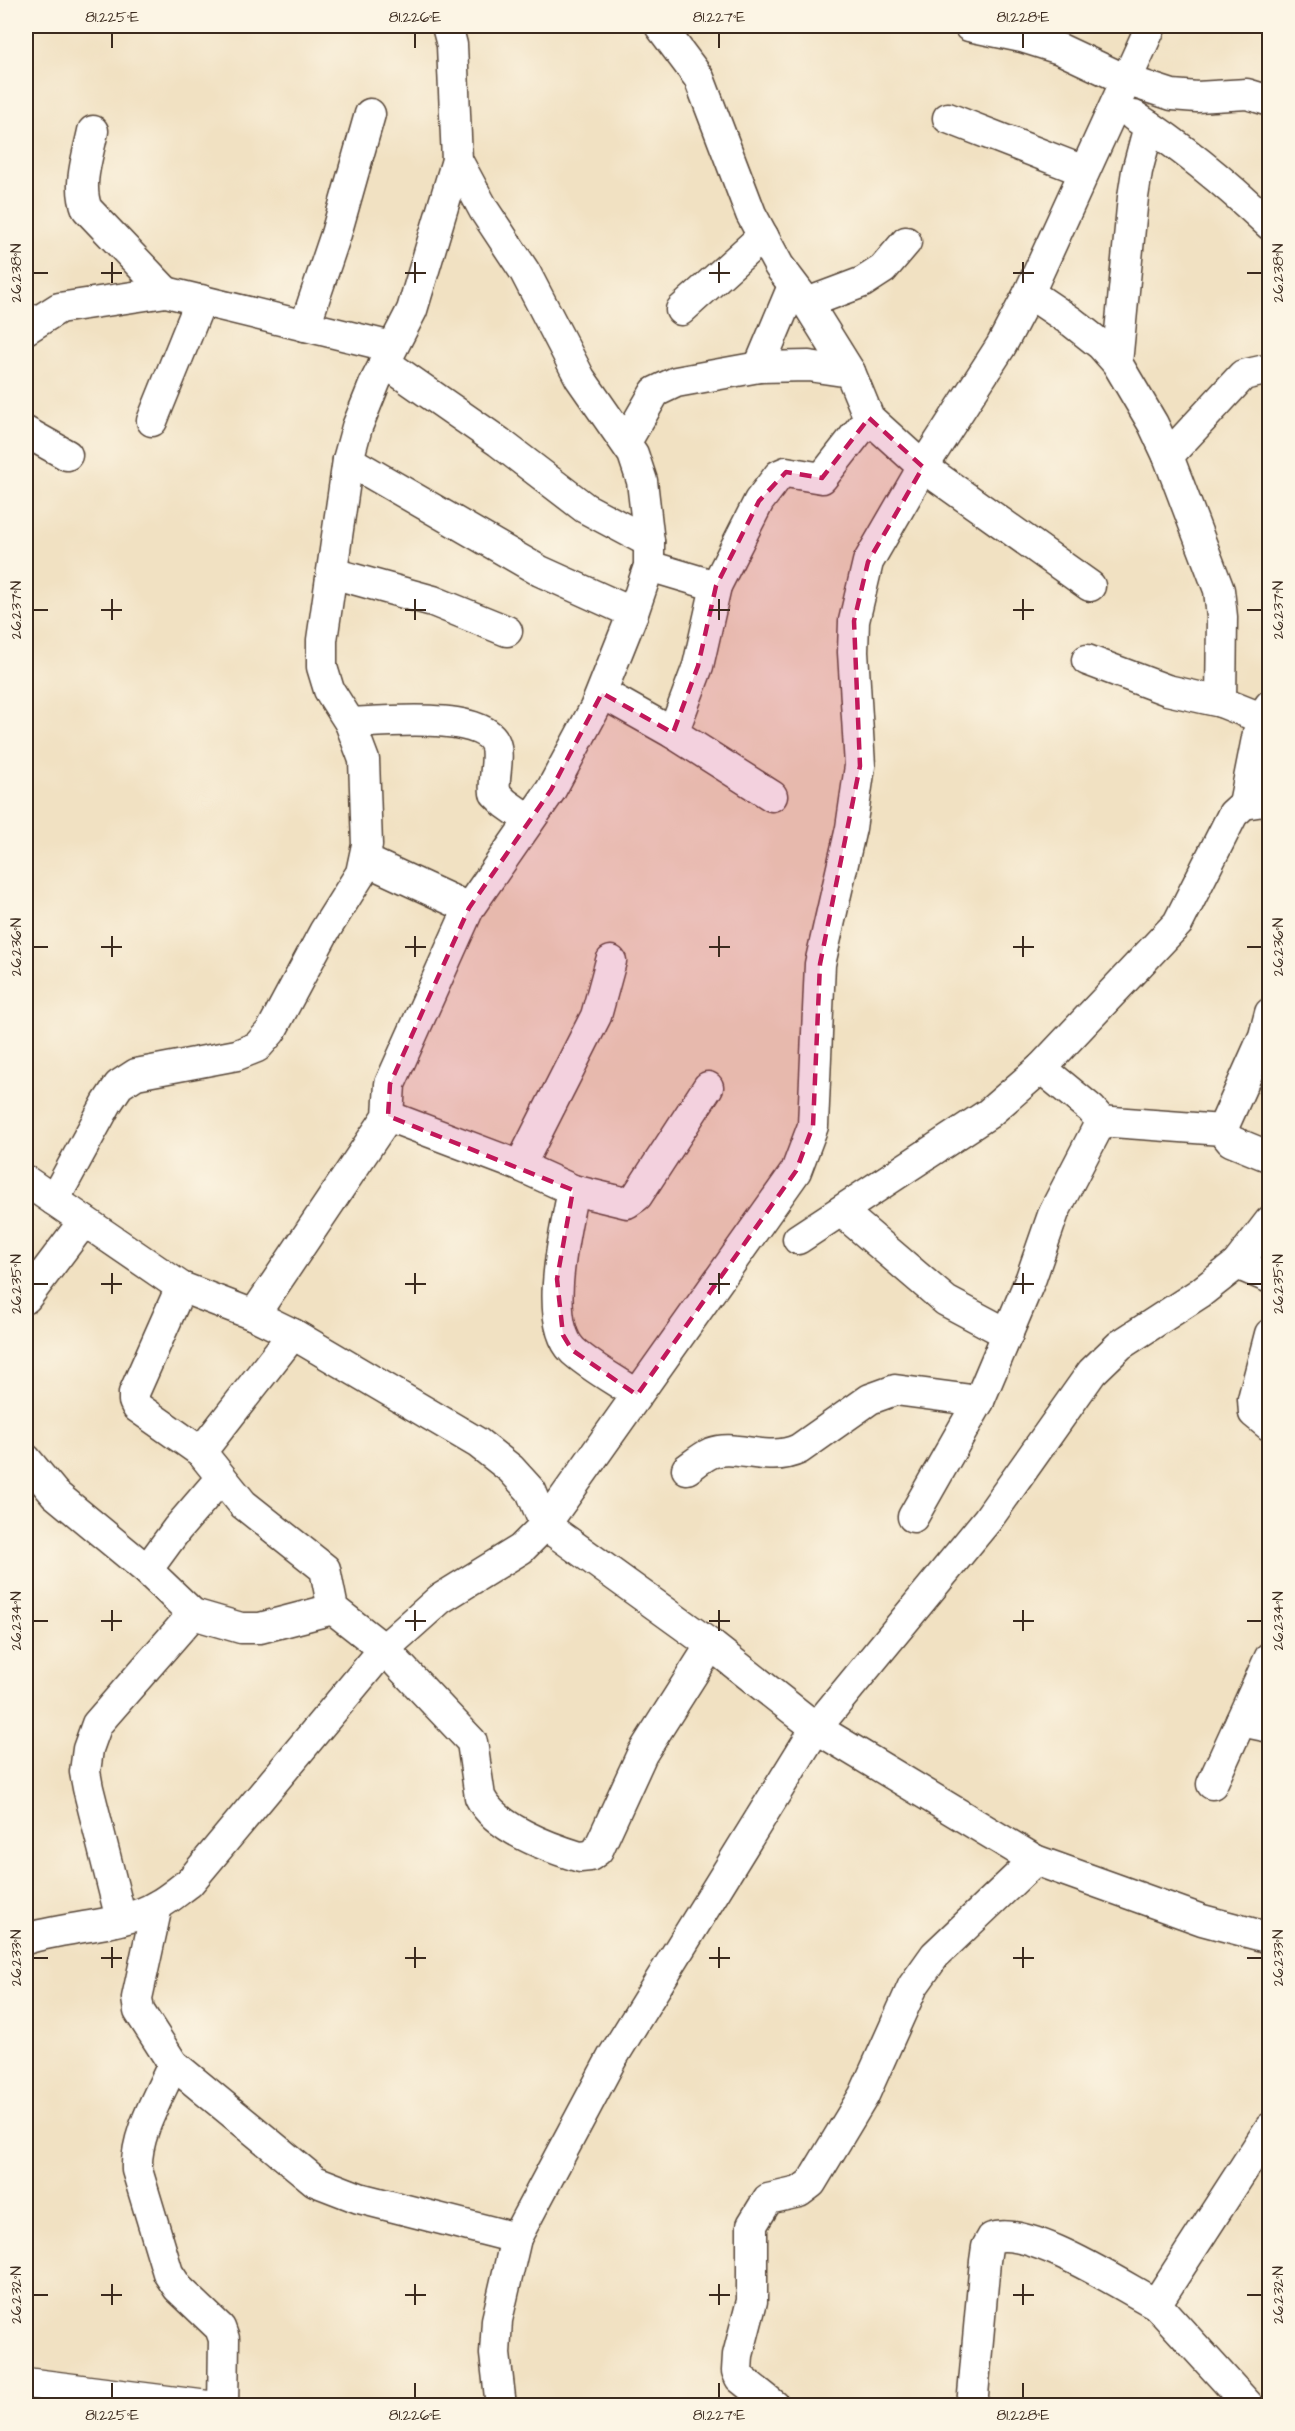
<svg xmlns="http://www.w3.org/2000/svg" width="1295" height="2431" font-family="'Architects Daughter',sans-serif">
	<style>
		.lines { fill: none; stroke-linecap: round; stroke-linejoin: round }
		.minor-casing { stroke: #564537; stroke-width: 33 }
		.minor { stroke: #fff; stroke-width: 30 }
		.marked { fill: #c2185b; fill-opacity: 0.2; stroke: #c2185b; stroke-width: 4.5; stroke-dasharray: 12 8; stroke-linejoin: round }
		.ticks { fill: none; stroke: #3b2a1e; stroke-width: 2 }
		.neatline { fill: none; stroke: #3b2a1e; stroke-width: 2 }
		.ticks-label { font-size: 15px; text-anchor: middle; fill: #3b2a1e }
	</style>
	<rect width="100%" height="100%" fill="#fcf5e5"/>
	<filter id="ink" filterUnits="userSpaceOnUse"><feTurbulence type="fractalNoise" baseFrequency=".0167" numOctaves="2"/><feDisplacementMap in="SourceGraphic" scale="12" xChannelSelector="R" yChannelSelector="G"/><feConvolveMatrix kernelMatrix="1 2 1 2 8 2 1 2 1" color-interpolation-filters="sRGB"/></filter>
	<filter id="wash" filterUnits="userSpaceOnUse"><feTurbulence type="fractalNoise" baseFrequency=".008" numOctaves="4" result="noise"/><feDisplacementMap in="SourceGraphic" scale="24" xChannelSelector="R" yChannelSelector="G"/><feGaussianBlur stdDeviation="1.35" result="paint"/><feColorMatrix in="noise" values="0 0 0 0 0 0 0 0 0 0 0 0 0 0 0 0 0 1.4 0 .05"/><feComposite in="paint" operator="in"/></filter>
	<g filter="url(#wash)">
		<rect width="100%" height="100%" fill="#f1e1c2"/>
	</g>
	<g filter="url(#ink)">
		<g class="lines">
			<g class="minor-casing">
				<g id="minor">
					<path d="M 660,26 L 699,78 L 751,214 L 779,266 L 807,303 L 850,372 L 869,418 L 923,467 L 1090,586"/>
					<path d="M 969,26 L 1022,37 L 1060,49 L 1126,80 L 1172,95 L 1197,97 L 1247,94 L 1270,101"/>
					<path d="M 1134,116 C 1184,148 1227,184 1270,225"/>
					<path d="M 948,118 L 1084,171"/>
					<path d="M 93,131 C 88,156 77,185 87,209 L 166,292"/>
					<path d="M 1029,293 L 1072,322 L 1101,345 L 1117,363 L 1153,424 L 1168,456 L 1219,590 L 1222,617 L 1221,702"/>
					<path d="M 807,303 L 863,282 L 883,269 L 906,242"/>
					<path d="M 681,310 L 763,236"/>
					<path d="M 305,326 L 336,234 L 370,114"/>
					<path d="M 26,329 L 59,308 L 166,292 L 392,347"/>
					<path d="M 384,362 L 499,442 L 585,508 L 649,542"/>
					<path d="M 1117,363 L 1133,197 L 1137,171 L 1149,126"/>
					<path d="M 759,367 L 793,286"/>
					<path d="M 152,421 L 201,300"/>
					<path d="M 26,432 L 67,455"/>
					<path d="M 626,442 L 655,392 L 676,382 L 759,367 L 809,366 L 850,372"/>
					<path d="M 1168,456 L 1243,375 L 1270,369"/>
					<path d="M 348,460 L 540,571 L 633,613"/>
					<path d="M 649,566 L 716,586"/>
					<path d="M 332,573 L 433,601 L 507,631"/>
					<path d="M 1087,660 L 1167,690 L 1221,702 L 1261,718"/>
					<path d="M 602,693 L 673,733 L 772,796"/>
					<path d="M 350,723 C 379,722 490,710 496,747 C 499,762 493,778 495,793 L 505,803 L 529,820"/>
					<path d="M 673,733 L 698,666 L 716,586 L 759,501 L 779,475 L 786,472 L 822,478 L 869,418"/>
					<path d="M 1244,804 L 1261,718 L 1270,705"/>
					<path d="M 365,860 L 469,908"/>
					<path d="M 1270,1013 L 1264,1036 L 1222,1130 L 1231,1141 L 1270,1157"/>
					<path d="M 388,1116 L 520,1166 L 573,1190 L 627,1203 L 637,1196 L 708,1087"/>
					<path d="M 1099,1121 L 1222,1130"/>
					<path d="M 520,1166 L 596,1016 L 611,961"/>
					<path d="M 26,1181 L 181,1287 L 254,1315 L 293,1334 L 478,1443 L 511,1469 L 531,1491 L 545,1525 L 711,1645 L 816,1728 L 1035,1860 L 1202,1920 L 1270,1938"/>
					<path d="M 573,1190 C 566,1228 542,1321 573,1351 C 592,1368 617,1381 637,1395"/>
					<path d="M 54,1200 L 107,1103 L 119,1085 L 136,1074 L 237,1055 L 257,1047 L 271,1031 L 324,932 L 361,873 L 367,845 L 364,760 L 350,723 L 329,690 L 322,667 L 322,640 L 348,460 L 357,427 L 376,380 L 412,310 L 457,160"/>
					<path d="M 842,1212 L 946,1301 L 1008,1334"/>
					<path d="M 798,1239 L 988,1114 L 1041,1068 L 1178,923 L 1233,814 L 1244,804 L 1270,800"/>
					<path d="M 1237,1264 L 1270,1278"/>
					<path d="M 181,1287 L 134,1393 L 134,1401 L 137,1407 L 201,1452 L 243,1504 L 325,1569 L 333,1609 L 384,1649 L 472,1742 L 480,1797 C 495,1828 550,1848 580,1857 L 590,1856 L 598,1850 L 642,1754 L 711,1645"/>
					<path d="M 26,1298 L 84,1221"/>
					<path d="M 254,1315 L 388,1116 L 390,1084 L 469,908 L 551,790 L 595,708 L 633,613 L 649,566 L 649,542 L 642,481 L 633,454 L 580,378 L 525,272 L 484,210 L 457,160 L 452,45 L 447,26"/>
					<path d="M 1270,1334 L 1253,1399 L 1254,1413 L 1270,1426"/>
					<path d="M 201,1452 L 293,1334"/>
					<path d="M 26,1459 L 55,1494 L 147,1570 L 193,1614 L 241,1628 L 260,1628 L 333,1609"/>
					<path d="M 687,1469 C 694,1464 702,1457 711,1453 C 736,1443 767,1464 799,1449 L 870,1399 L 895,1390 L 979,1401"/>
					<path d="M 913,1517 L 979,1401 L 1031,1278 L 1054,1212 L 1098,1127 L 1097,1116 L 1091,1109 L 1041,1068"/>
					<path d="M 147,1570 L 177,1529 L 220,1479"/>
					<path d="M 1241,1721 L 1270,1727"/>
					<path d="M 1212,1784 L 1270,1657"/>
					<path d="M 157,1906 L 137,1998 L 139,2011 L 173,2064 L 315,2181 L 359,2198 L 516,2238"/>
					<path d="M 121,1919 L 88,1788 L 85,1772 L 88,1749 L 97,1724 L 193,1614"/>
					<path d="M 26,1939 C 66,1926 123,1927 158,1905 C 169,1899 179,1890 189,1883 L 384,1649 L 440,1599 L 521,1549 L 545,1525 L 796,1171 L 813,1126 L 820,964 L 851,828 L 860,766 L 853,652 L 854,621 L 868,562 L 923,467 L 1001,346 L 1029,293 L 1151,26"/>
					<path d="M 173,2064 C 159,2097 135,2134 137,2170 L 168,2273 L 178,2288 L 220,2328 L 224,2339 L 223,2406"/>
					<path d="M 26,2383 L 208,2406"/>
					<path d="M 501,2406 L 495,2354 L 497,2320 L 516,2238 L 612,2058 L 816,1728 L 988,1519 L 1092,1372 L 1120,1345 L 1200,1293 L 1237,1264 L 1270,1221"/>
					<path d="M 775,2406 L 740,2378 L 737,2371 L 738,2355 L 752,2301 L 752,2225 L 768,2199 L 799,2192 L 811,2183 L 864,2095 L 913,1986 L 935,1955 L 1035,1860"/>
					<path d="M 972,2406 L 985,2261 L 987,2247 L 992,2238 C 1029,2225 1120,2285 1156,2304"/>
					<path d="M 1249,2406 L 1156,2304 L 1270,2128"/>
				</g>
			</g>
			<use href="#minor" class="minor"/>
		</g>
	</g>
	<path class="marked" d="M 869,418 L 923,467 L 868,562 L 854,621 L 860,766 L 820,964 L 813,1126 L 796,1171 L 637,1395 L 572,1350 L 563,1335 L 557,1279 L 573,1190 L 388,1116 L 390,1084 L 469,908 L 551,790 L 602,693 L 673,733 L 698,666 L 716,586 L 759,501 L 786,472 L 822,478 Z"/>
	<path class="ticks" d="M 112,33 L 112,48M 415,33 L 415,48M 719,33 L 719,48M 1023,33 L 1023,48M 112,262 L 112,283M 415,262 L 415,283M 719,262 L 719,283M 1023,262 L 1023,283M 33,273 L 48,273M 101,273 L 122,273M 405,273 L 426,273M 709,273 L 730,273M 1013,273 L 1034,273M 1247,273 L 1262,273M 112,599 L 112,620M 415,599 L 415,620M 719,599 L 719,620M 1023,599 L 1023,620M 33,610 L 48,610M 101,610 L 122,610M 405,610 L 426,610M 709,610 L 730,610M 1013,610 L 1034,610M 1247,610 L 1262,610M 112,936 L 112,957M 415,936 L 415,957M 719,936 L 719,957M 1023,936 L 1023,957M 33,947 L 48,947M 101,947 L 122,947M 405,947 L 426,947M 709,947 L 730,947M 1013,947 L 1034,947M 1247,947 L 1262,947M 112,1273 L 112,1294M 415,1273 L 415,1294M 719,1273 L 719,1294M 1023,1273 L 1023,1294M 33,1284 L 48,1284M 101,1284 L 122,1284M 405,1284 L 426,1284M 709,1284 L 730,1284M 1013,1284 L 1034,1284M 1247,1284 L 1262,1284M 112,1610 L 112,1631M 415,1610 L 415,1631M 719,1610 L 719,1631M 1023,1610 L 1023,1631M 33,1621 L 48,1621M 101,1621 L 122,1621M 405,1621 L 426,1621M 709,1621 L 730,1621M 1013,1621 L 1034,1621M 1247,1621 L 1262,1621M 112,1947 L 112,1968M 415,1947 L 415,1968M 719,1947 L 719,1968M 1023,1947 L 1023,1968M 33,1958 L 48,1958M 101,1958 L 122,1958M 405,1958 L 426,1958M 709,1958 L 730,1958M 1013,1958 L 1034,1958M 1247,1958 L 1262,1958M 112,2284 L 112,2305M 415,2284 L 415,2305M 719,2284 L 719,2305M 1023,2284 L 1023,2305M 33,2295 L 48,2295M 101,2295 L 122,2295M 405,2295 L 426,2295M 709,2295 L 730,2295M 1013,2295 L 1034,2295M 1247,2295 L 1262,2295M 112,2383 L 112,2398M 415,2383 L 415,2398M 719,2383 L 719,2398M 1023,2383 L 1023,2398"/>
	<rect width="1295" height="2431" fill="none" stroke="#fcf5e5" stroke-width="66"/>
	<rect x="33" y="33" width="1229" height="2365" class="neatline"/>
	<g class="ticks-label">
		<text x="112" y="22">81.225°E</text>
		<text x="415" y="22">81.226°E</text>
		<text x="719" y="22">81.227°E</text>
		<text x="1023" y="22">81.228°E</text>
		<text transform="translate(16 273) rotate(-90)" y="5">26.238°N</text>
		<text transform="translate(1278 273) rotate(-90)" y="5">26.238°N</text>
		<text transform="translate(16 610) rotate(-90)" y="5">26.237°N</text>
		<text transform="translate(1278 610) rotate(-90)" y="5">26.237°N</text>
		<text transform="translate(16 947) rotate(-90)" y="5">26.236°N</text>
		<text transform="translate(1278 947) rotate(-90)" y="5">26.236°N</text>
		<text transform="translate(16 1284) rotate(-90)" y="5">26.235°N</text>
		<text transform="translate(1278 1284) rotate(-90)" y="5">26.235°N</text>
		<text transform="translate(16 1621) rotate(-90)" y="5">26.234°N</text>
		<text transform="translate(1278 1621) rotate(-90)" y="5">26.234°N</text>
		<text transform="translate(16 1958) rotate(-90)" y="5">26.233°N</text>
		<text transform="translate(1278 1958) rotate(-90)" y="5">26.233°N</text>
		<text transform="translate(16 2295) rotate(-90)" y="5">26.232°N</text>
		<text transform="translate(1278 2295) rotate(-90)" y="5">26.232°N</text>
		<text x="112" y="2420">81.225°E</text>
		<text x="415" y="2420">81.226°E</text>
		<text x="719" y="2420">81.227°E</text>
		<text x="1023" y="2420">81.228°E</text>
	</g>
</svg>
